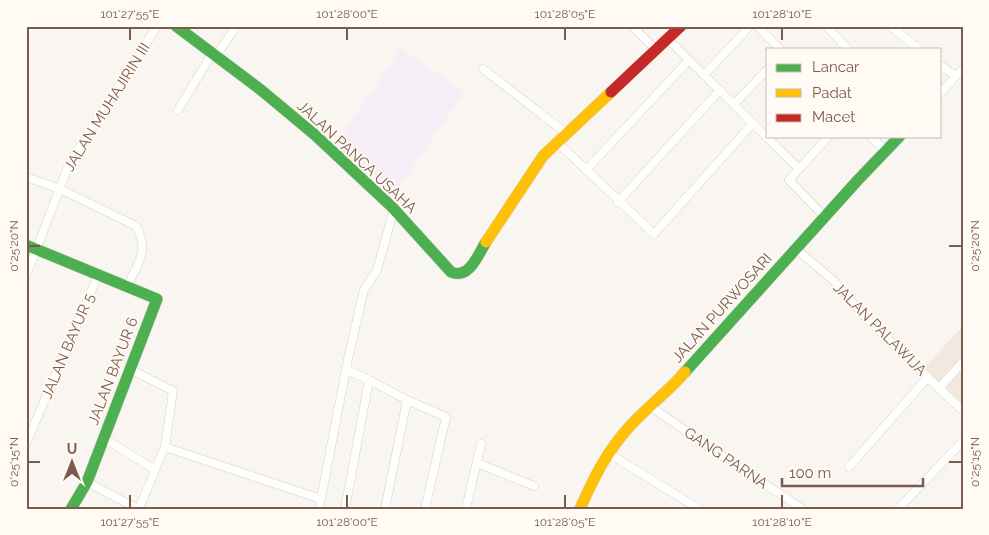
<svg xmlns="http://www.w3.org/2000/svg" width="989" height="535" font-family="Raleway,sans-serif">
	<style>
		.residential { fill: #f2e8de }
		.education { fill: #f6eef6 }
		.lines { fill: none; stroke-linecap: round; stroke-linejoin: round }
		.street-casing { stroke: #d7d1cb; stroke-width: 9 }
		.fast-casing { stroke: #d9d2cb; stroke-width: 12 }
		.slow-casing { stroke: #d9d2cb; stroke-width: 12 }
		.jam-casing { stroke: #d9d2cb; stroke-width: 12 }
		.street { stroke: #fefefd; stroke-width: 8 }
		.fast { stroke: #4caf50; stroke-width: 11 }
		.slow { stroke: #ffc107; stroke-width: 11 }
		.jam { stroke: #c62828; stroke-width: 11 }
		.ticks { fill: none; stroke: #7a5c4d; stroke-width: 2 }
		.labels { text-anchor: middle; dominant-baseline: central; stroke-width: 4; stroke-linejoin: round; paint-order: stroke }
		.street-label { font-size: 15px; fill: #7a5c4d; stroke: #fffaf3 }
		.neatline { fill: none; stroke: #7a5c4d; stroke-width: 2 }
		.ticks-label { font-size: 12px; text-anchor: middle; fill: #7a5c4d }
	</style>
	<rect width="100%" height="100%" fill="#f9f5f0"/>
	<path class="residential" d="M 963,326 L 963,404 L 924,368 Z"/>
	<path class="education" d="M 401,49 L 464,92 L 397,190 L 334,147 Z"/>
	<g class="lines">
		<g class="street-casing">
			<g id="street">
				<path d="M 632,26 L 656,50"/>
				<path d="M 757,26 L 780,49"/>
				<path d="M 826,26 L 848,49"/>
				<path d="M 890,26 L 919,49"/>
				<path d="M 668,39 L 799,169"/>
				<path d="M 217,55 L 236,26"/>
				<path d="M 940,65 L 956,76"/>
				<path d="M 483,69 L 566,133"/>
				<path d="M 704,75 L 750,26"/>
				<path d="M 940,93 L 963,69"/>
				<path d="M 734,104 L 768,69"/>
				<path d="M 178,110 L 213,52"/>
				<path d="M 870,136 L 886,151"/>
				<path d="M 557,142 L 654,234 L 753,123"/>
				<path d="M 586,170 L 689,60"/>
				<path d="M 26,177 L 60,189 L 136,226 C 150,251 138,262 128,285"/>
				<path d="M 618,202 L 720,90"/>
				<path d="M 825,217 L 789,180 L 829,136"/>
				<path d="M 796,249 L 834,281 L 867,319 L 963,411"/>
				<path d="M 26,276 L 70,162 L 157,26"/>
				<path d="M 130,369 L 173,391 L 165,447 L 321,499"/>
				<path d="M 369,380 L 407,400 L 446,417 L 425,509"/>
				<path d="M 939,388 L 963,362"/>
				<path d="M 650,406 L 710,448 L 803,509"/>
				<path d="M 103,438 L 154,469"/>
				<path d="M 26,444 L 98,275"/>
				<path d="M 608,453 L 699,509"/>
				<path d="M 477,463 L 534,486"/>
				<path d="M 849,467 L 928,377"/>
				<path d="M 87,482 L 138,509 C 149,489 155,467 165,447"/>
				<path d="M 319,509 L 348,359 L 364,290 L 377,270 L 394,209"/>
				<path d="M 345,509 L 369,380 L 347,370"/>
				<path d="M 385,509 L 407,400"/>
				<path d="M 466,509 L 481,444"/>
				<path d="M 898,509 L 963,441"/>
			</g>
		</g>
		<g class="fast-casing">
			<g id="fast">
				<path d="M 176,26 L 261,90 L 315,135 L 392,207 L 451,272 C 469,280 478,255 486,242"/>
				<path d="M 26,245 L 157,299 L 87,482 L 71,509"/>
				<path d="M 685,372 L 857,181 L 900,136"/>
			</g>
		</g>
		<g class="slow-casing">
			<g id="slow">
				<path d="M 486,242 L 543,156 L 611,92"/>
				<path d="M 580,509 C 593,479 607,451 630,426 C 647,407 668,392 685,372"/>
			</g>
		</g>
		<g class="jam-casing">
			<path id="jam" d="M 611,92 L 681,26"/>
		</g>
		<use href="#street" class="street"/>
		<use href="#fast" class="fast"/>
		<use href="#slow" class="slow"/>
		<use href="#jam" class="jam"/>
	</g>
	<path class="ticks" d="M 130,28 L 130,40M 347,28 L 347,40M 565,28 L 565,40M 782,28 L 782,40M 28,246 L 40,246M 949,246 L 962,246M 28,462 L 40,462M 949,462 L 962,462M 130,495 L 130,508M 347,495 L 347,508M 565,495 L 565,508M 782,495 L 782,508"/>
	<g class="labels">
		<g class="street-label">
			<text transform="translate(107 107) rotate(-58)">JALAN MUHAJIRIN III</text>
			<text transform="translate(357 157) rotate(43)">JALAN PANCA USAHA</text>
			<text transform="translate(722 308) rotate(-48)">JALAN PURWOSARI</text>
			<text transform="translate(880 329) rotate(45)">JALAN PALAWIJA</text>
			<text transform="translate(68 346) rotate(-67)">JALAN BAYUR 5</text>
			<text transform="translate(113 371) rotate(-69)">JALAN BAYUR 6</text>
			<text transform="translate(726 458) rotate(34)">GANG PARNA</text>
		</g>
	</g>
	<rect width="989" height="535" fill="none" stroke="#fffaf3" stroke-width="55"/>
	<rect x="766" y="48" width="175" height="90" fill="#fffaf3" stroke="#cabbb1"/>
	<rect x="776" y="64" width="25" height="8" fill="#4caf50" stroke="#cabbb1"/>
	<text x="812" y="72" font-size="15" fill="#7a5c4d">Lancar</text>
	<rect x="776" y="89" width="25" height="8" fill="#ffc107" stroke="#cabbb1"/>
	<text x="812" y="98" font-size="15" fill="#7a5c4d">Padat</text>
	<rect x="776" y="114" width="25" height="8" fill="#c62828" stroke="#cabbb1"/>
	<text x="812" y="122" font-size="15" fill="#7a5c4d">Macet</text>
	<g transform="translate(72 462)" stroke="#fffaf3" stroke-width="4" paint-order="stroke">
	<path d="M0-4L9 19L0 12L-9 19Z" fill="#7a5c4d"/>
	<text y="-8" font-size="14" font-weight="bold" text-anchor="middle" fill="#7a5c4d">U</text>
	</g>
	<path d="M782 478v8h141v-8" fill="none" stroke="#7a5c4d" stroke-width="2.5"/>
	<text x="789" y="478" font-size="15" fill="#7a5c4d" stroke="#fffaf3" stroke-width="4" paint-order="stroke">100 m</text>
	<rect x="28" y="28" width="934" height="480" class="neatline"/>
	<g class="ticks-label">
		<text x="130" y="18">101°27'55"E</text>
		<text x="347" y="18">101°28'00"E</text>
		<text x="565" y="18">101°28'05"E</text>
		<text x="782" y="18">101°28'10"E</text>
		<text transform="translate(14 246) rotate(-90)" y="4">0°25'20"N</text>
		<text transform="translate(975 246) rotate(-90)" y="4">0°25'20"N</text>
		<text transform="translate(14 462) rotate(-90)" y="4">0°25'15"N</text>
		<text transform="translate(975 462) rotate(-90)" y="4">0°25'15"N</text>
		<text x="130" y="526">101°27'55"E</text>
		<text x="347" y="526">101°28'00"E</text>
		<text x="565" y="526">101°28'05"E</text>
		<text x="782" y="526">101°28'10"E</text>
	</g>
</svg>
